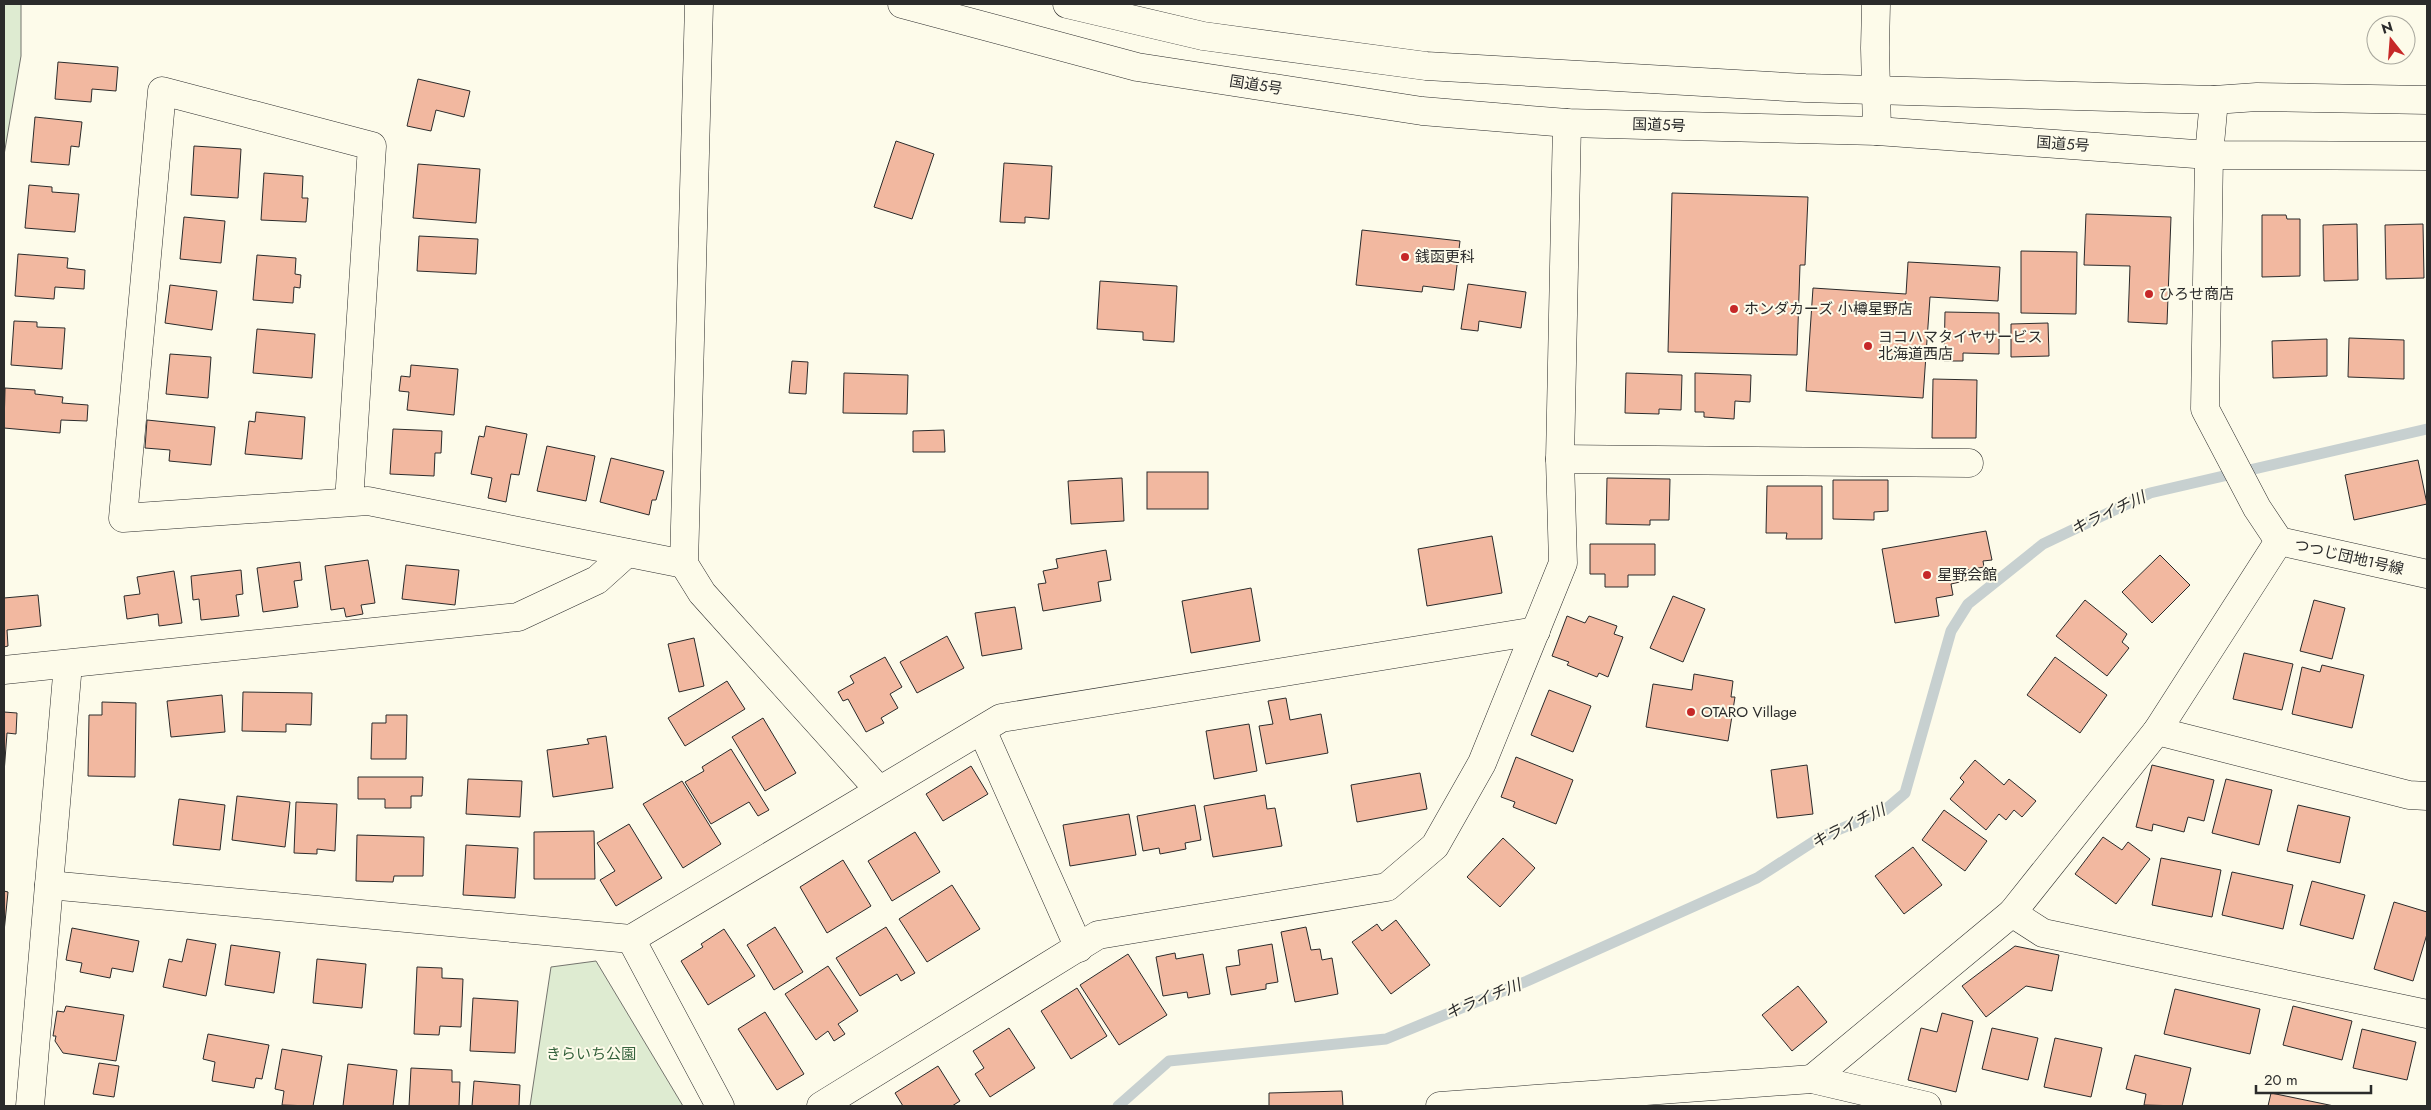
<svg xmlns="http://www.w3.org/2000/svg" width="2431" height="1110" font-family="Jost,'Noto Sans JP',sans-serif">
	<style>
		.green { fill: #deebd1; stroke: #74746e }
		.lines { fill: none; stroke-linecap: round; stroke-linejoin: round }
		.stream { stroke: #c7d0d0; stroke-width: 11 }
		.building { fill: #f2b8a0; stroke: #2b2b2b }
		.minor-casing { stroke: #2b2b2b; stroke-width: 29 }
		.tertiary-casing { stroke: #2b2b2b; stroke-width: 29 }
		.trunk-casing { stroke: #2b2b2b; stroke-width: 29 }
		.minor { stroke: #fdfbea; stroke-width: 28 }
		.tertiary { stroke: #fdfbea; stroke-width: 28 }
		.trunk { stroke: #fdfbea; stroke-width: 28 }
		.poi-dot { fill: #c62828; stroke: #fdfbea; stroke-width: 2 }
		.labels { text-anchor: middle; dominant-baseline: central; stroke-width: 4; stroke-linejoin: round; paint-order: stroke }
		.street-label { font-size: 15px; fill: #2b2b2b; stroke: #fdfbea }
		.poi-label { font-size: 15px; fill: #2b2b2b; stroke: #fdfbea; text-anchor: start }
		.park-label { font-size: 15px; fill: #34623c; stroke: #fdfbea }
		.water-label { font-size: 16px; font-style: italic; fill: #2b2b2b; stroke: #fdfbea }
	</style>
	<rect width="100%" height="100%" fill="#fdfbea"/>
	<g class="green">
		<path d="M 4,4 L 21,4 L 21,56 L 4,155 Z"/>
		<path d="M 596,961 L 683,1106 L 530,1106 L 551,967 Z"/>
	</g>
	<g class="lines">
		<path class="stream" d="M 1118,1106 L 1169,1061 L 1386,1039 L 1527,981 L 1757,878 L 1819,838 L 1885,810 L 1905,793 L 1951,631 L 1968,604 L 2043,544 L 2150,493 L 2427,429"/>
	</g>
	<g class="building">
		<path d="M 58,62 L 118,67 L 116,91 L 92,89 L 91,102 L 55,99 Z"/>
		<path d="M 418,79 L 470,91 L 464,117 L 436,110 L 431,131 L 407,126 Z"/>
		<path d="M 35,117 L 82,122 L 79,147 L 71,146 L 69,165 L 31,162 Z"/>
		<path d="M 896,141 L 934,154 L 912,219 L 874,207 Z"/>
		<path d="M 194,146 L 241,149 L 238,198 L 191,195 Z"/>
		<path d="M 1004,163 L 1052,166 L 1049,219 L 1025,217 L 1025,223 L 1000,222 Z"/>
		<path d="M 418,164 L 480,169 L 476,223 L 413,218 Z"/>
		<path d="M 264,173 L 303,176 L 302,198 L 308,198 L 306,222 L 261,220 Z"/>
		<path d="M 29,185 L 52,187 L 52,192 L 79,194 L 75,232 L 25,228 Z"/>
		<path d="M 1672,193 L 1808,197 L 1805,265 L 1800,265 L 1797,355 L 1668,352 Z"/>
		<path d="M 2086,214 L 2171,217 L 2167,324 L 2128,322 L 2130,266 L 2084,265 Z"/>
		<path d="M 2262,215 L 2286,215 L 2287,219 L 2300,219 L 2300,276 L 2262,277 Z"/>
		<path d="M 184,217 L 225,221 L 221,263 L 180,259 Z"/>
		<path d="M 2357,224 L 2358,280 L 2324,281 L 2323,225 Z"/>
		<path d="M 2423,224 L 2424,278 L 2386,279 L 2385,225 Z"/>
		<path d="M 1362,230 L 1460,241 L 1454,290 L 1423,286 L 1422,292 L 1356,285 Z"/>
		<path d="M 419,236 L 478,239 L 476,274 L 417,271 Z"/>
		<path d="M 2021,251 L 2077,252 L 2076,314 L 2021,313 Z"/>
		<path d="M 18,254 L 68,258 L 67,268 L 85,270 L 84,289 L 55,287 L 54,299 L 15,296 Z"/>
		<path d="M 257,255 L 296,258 L 295,274 L 301,275 L 300,288 L 294,287 L 293,303 L 253,300 Z"/>
		<path d="M 1908,262 L 2000,267 L 1998,301 L 1930,297 L 1923,398 L 1806,391 L 1813,288 L 1906,294 Z"/>
		<path d="M 1100,281 L 1177,286 L 1174,342 L 1143,340 L 1143,332 L 1097,329 Z"/>
		<path d="M 1468,284 L 1526,292 L 1521,328 L 1479,321 L 1478,331 L 1461,329 Z"/>
		<path d="M 170,285 L 217,291 L 212,330 L 165,323 Z"/>
		<path d="M 1945,312 L 1999,313 L 1999,354 L 1963,353 L 1963,361 L 1944,361 Z"/>
		<path d="M 14,321 L 37,322 L 37,327 L 65,328 L 62,369 L 11,365 Z"/>
		<path d="M 2048,323 L 2049,356 L 2011,357 L 2011,324 Z"/>
		<path d="M 257,329 L 315,334 L 312,378 L 253,373 Z"/>
		<path d="M 2349,338 L 2404,340 L 2404,379 L 2348,377 Z"/>
		<path d="M 2327,339 L 2327,376 L 2273,378 L 2272,341 Z"/>
		<path d="M 170,354 L 211,357 L 208,398 L 166,394 Z"/>
		<path d="M 792,361 L 808,362 L 806,394 L 789,393 Z"/>
		<path d="M 411,365 L 458,369 L 454,415 L 407,410 L 409,392 L 399,391 L 401,376 L 410,377 Z"/>
		<path d="M 844,373 L 908,375 L 907,414 L 843,413 Z"/>
		<path d="M 1626,373 L 1682,375 L 1681,410 L 1659,409 L 1659,414 L 1625,413 Z"/>
		<path d="M 1695,373 L 1751,375 L 1750,402 L 1735,401 L 1734,419 L 1704,417 L 1704,412 L 1695,412 Z"/>
		<path d="M 1933,379 L 1977,380 L 1976,438 L 1932,438 Z"/>
		<path d="M 5,388 L 35,390 L 35,394 L 63,397 L 62,403 L 88,405 L 87,421 L 61,420 L 60,433 L 4,428 Z"/>
		<path d="M 256,412 L 305,417 L 302,459 L 245,454 L 249,421 L 255,422 Z"/>
		<path d="M 147,420 L 215,427 L 211,465 L 169,461 L 170,450 L 145,448 Z"/>
		<path d="M 486,426 L 527,434 L 519,475 L 511,474 L 506,502 L 488,498 L 492,478 L 471,474 L 479,436 L 484,437 Z"/>
		<path d="M 393,429 L 442,431 L 441,453 L 435,453 L 434,476 L 390,474 Z"/>
		<path d="M 944,430 L 945,452 L 913,452 L 913,431 Z"/>
		<path d="M 547,446 L 595,456 L 586,501 L 537,491 Z"/>
		<path d="M 611,458 L 664,471 L 656,500 L 652,500 L 649,515 L 600,502 Z"/>
		<path d="M 2418,460 L 2427,504 L 2354,520 L 2345,475 Z"/>
		<rect x="1147" y="472" width="61" height="37"/>
		<path d="M 1122,478 L 1124,521 L 1071,524 L 1068,481 Z"/>
		<path d="M 1607,478 L 1670,479 L 1669,520 L 1650,520 L 1650,525 L 1606,524 Z"/>
		<path d="M 1833,480 L 1888,480 L 1888,511 L 1874,512 L 1874,520 L 1833,519 Z"/>
		<path d="M 1767,486 L 1822,486 L 1822,539 L 1786,539 L 1787,533 L 1766,533 Z"/>
		<path d="M 1986,531 L 1992,560 L 1983,561 L 1984,567 L 1967,570 L 1969,580 L 1951,584 L 1953,595 L 1936,598 L 1939,616 L 1895,623 L 1882,549 Z"/>
		<path d="M 1492,536 L 1502,593 L 1427,606 L 1418,549 Z"/>
		<path d="M 1590,544 L 1655,544 L 1655,575 L 1628,575 L 1628,587 L 1605,587 L 1605,574 L 1590,574 Z"/>
		<path d="M 1106,550 L 1111,580 L 1098,582 L 1101,601 L 1043,611 L 1038,584 L 1046,583 L 1043,571 L 1058,568 L 1056,559 Z"/>
		<path d="M 2160,555 L 2190,585 L 2152,623 L 2122,592 Z"/>
		<path d="M 368,560 L 375,603 L 361,605 L 363,614 L 346,617 L 344,608 L 331,610 L 325,566 Z"/>
		<path d="M 300,562 L 302,580 L 294,581 L 298,607 L 263,612 L 257,568 Z"/>
		<path d="M 406,565 L 459,570 L 455,605 L 402,599 Z"/>
		<path d="M 241,570 L 243,594 L 236,595 L 239,616 L 201,620 L 199,599 L 193,600 L 191,576 Z"/>
		<path d="M 174,571 L 182,623 L 159,626 L 158,614 L 127,619 L 124,596 L 140,594 L 137,577 Z"/>
		<path d="M 1251,588 L 1260,641 L 1191,653 L 1182,601 Z"/>
		<path d="M 38,595 L 41,626 L 7,630 L 8,646 L 4,647 L 4,598 Z"/>
		<path d="M 1673,596 L 1705,609 L 1683,662 L 1650,648 Z"/>
		<path d="M 2085,600 L 2127,634 L 2122,642 L 2129,648 L 2107,676 L 2056,636 Z"/>
		<path d="M 2314,600 L 2345,608 L 2332,659 L 2300,651 Z"/>
		<path d="M 1015,607 L 1022,649 L 982,656 L 975,613 Z"/>
		<path d="M 1567,616 L 1585,623 L 1589,616 L 1617,626 L 1614,634 L 1623,637 L 1608,677 L 1599,673 L 1597,677 L 1567,665 L 1569,662 L 1552,656 Z"/>
		<path d="M 947,636 L 964,668 L 917,693 L 900,662 Z"/>
		<path d="M 694,638 L 704,686 L 679,692 L 668,644 Z"/>
		<path d="M 2244,653 L 2293,664 L 2282,710 L 2233,699 Z"/>
		<path d="M 885,657 L 902,687 L 890,694 L 898,708 L 881,718 L 884,723 L 866,732 L 848,699 L 843,701 L 838,692 L 854,683 L 850,676 Z"/>
		<path d="M 2055,657 L 2107,695 L 2080,733 L 2027,695 Z"/>
		<path d="M 2322,665 L 2364,675 L 2352,728 L 2292,714 L 2302,667 L 2320,672 Z"/>
		<path d="M 1694,674 L 1733,681 L 1731,697 L 1735,697 L 1728,741 L 1646,727 L 1653,684 L 1692,690 Z"/>
		<path d="M 727,681 L 745,709 L 685,746 L 668,718 Z"/>
		<path d="M 1549,690 L 1591,706 L 1573,752 L 1531,735 Z"/>
		<path d="M 243,692 L 312,693 L 311,725 L 286,724 L 286,732 L 242,731 Z"/>
		<path d="M 222,695 L 225,732 L 171,737 L 167,701 Z"/>
		<path d="M 1286,698 L 1290,720 L 1321,714 L 1328,753 L 1266,764 L 1259,726 L 1273,724 L 1268,701 Z"/>
		<path d="M 102,702 L 136,703 L 135,777 L 88,776 L 89,715 L 102,715 Z"/>
		<path d="M 4,712 L 17,713 L 16,734 L 7,733 L 4,773 Z"/>
		<path d="M 386,715 L 407,715 L 406,759 L 371,759 L 372,723 L 386,723 Z"/>
		<path d="M 763,718 L 796,773 L 765,791 L 732,737 Z"/>
		<path d="M 1249,724 L 1257,771 L 1214,779 L 1206,731 Z"/>
		<path d="M 606,736 L 613,788 L 553,797 L 547,750 L 589,744 L 587,739 Z"/>
		<path d="M 731,749 L 769,810 L 758,816 L 749,802 L 711,824 L 685,782 L 704,771 L 702,767 Z"/>
		<path d="M 1516,757 L 1573,780 L 1556,824 L 1513,807 L 1515,802 L 1501,797 Z"/>
		<path d="M 1975,760 L 2004,785 L 2009,779 L 2036,801 L 2022,817 L 2014,810 L 2006,820 L 1999,814 L 1986,830 L 1950,799 L 1964,782 L 1960,778 Z"/>
		<path d="M 1807,765 L 1813,814 L 1777,818 L 1771,770 Z"/>
		<path d="M 2152,765 L 2214,780 L 2204,821 L 2188,817 L 2184,832 L 2153,824 L 2152,831 L 2136,827 Z"/>
		<path d="M 971,766 L 988,794 L 943,821 L 926,794 Z"/>
		<path d="M 1420,773 L 1427,809 L 1357,822 L 1351,785 Z"/>
		<path d="M 358,777 L 423,777 L 422,796 L 411,796 L 411,808 L 385,808 L 385,799 L 358,799 Z"/>
		<path d="M 468,779 L 522,781 L 520,817 L 466,814 Z"/>
		<path d="M 2226,779 L 2272,790 L 2259,845 L 2212,833 Z"/>
		<path d="M 682,781 L 721,844 L 683,868 L 643,804 Z"/>
		<path d="M 1265,795 L 1267,809 L 1275,808 L 1282,846 L 1213,857 L 1204,806 Z"/>
		<path d="M 237,796 L 290,802 L 285,847 L 232,840 Z"/>
		<path d="M 179,799 L 225,805 L 220,850 L 173,845 Z"/>
		<path d="M 296,802 L 337,804 L 335,851 L 317,849 L 317,854 L 294,853 Z"/>
		<path d="M 1195,805 L 1201,840 L 1185,843 L 1186,849 L 1160,854 L 1159,848 L 1143,851 L 1137,816 Z"/>
		<path d="M 2298,805 L 2350,817 L 2340,863 L 2287,851 Z"/>
		<path d="M 1944,810 L 1987,841 L 1965,871 L 1922,840 Z"/>
		<path d="M 1129,814 L 1136,855 L 1070,866 L 1063,825 Z"/>
		<path d="M 629,824 L 662,878 L 616,906 L 600,880 L 615,871 L 597,843 Z"/>
		<path d="M 594,831 L 595,879 L 534,879 L 534,832 Z"/>
		<path d="M 915,832 L 940,872 L 892,901 L 868,861 Z"/>
		<path d="M 357,835 L 424,837 L 423,876 L 394,876 L 393,882 L 356,881 Z"/>
		<path d="M 2103,837 L 2122,850 L 2128,842 L 2150,859 L 2116,904 L 2075,874 Z"/>
		<path d="M 1503,838 L 1535,868 L 1500,907 L 1467,877 Z"/>
		<path d="M 466,845 L 518,848 L 515,898 L 463,895 Z"/>
		<path d="M 1913,847 L 1942,885 L 1904,914 L 1875,876 Z"/>
		<path d="M 2161,858 L 2221,870 L 2212,917 L 2152,905 Z"/>
		<path d="M 843,860 L 871,906 L 827,933 L 800,887 Z"/>
		<path d="M 2232,872 L 2293,885 L 2283,929 L 2222,915 Z"/>
		<path d="M 2312,881 L 2365,895 L 2353,939 L 2300,925 Z"/>
		<path d="M 952,885 L 980,929 L 927,962 L 899,919 Z"/>
		<path d="M 4,891 L 8,892 L 4,932 Z"/>
		<path d="M 2394,902 L 2427,912 L 2427,934 L 2413,981 L 2374,969 Z"/>
		<path d="M 1396,920 L 1430,965 L 1391,994 L 1352,942 L 1377,924 L 1382,931 Z"/>
		<path d="M 775,927 L 803,972 L 774,990 L 747,945 Z"/>
		<path d="M 886,927 L 915,973 L 901,981 L 897,974 L 860,996 L 836,958 Z"/>
		<path d="M 1306,927 L 1311,950 L 1320,949 L 1322,960 L 1332,958 L 1338,994 L 1295,1002 L 1281,932 Z"/>
		<path d="M 72,928 L 139,941 L 133,972 L 112,968 L 110,978 L 80,972 L 82,963 L 66,960 Z"/>
		<path d="M 724,929 L 755,976 L 708,1005 L 681,961 L 703,947 L 701,944 Z"/>
		<path d="M 187,939 L 216,944 L 206,996 L 163,987 L 169,959 L 182,962 Z"/>
		<path d="M 1272,944 L 1278,982 L 1266,984 L 1266,989 L 1231,995 L 1226,967 L 1240,965 L 1238,950 Z"/>
		<path d="M 231,945 L 280,952 L 274,993 L 225,985 Z"/>
		<path d="M 2015,946 L 2059,955 L 2052,991 L 2026,986 L 1986,1017 L 1962,986 Z"/>
		<path d="M 1175,953 L 1176,959 L 1203,954 L 1210,994 L 1188,998 L 1187,992 L 1163,996 L 1156,957 Z"/>
		<path d="M 1128,954 L 1167,1015 L 1119,1045 L 1080,985 Z"/>
		<path d="M 317,959 L 366,964 L 362,1008 L 313,1003 Z"/>
		<path d="M 828,966 L 858,1011 L 838,1024 L 845,1034 L 834,1041 L 828,1031 L 816,1040 L 785,994 Z"/>
		<path d="M 417,967 L 442,968 L 442,978 L 463,979 L 461,1027 L 440,1026 L 439,1035 L 414,1034 Z"/>
		<path d="M 1798,986 L 1827,1022 L 1792,1051 L 1762,1015 Z"/>
		<path d="M 1077,988 L 1107,1036 L 1071,1059 L 1041,1011 Z"/>
		<path d="M 2175,989 L 2260,1009 L 2250,1054 L 2164,1034 Z"/>
		<path d="M 473,998 L 518,1001 L 515,1053 L 470,1051 Z"/>
		<path d="M 66,1006 L 124,1015 L 116,1061 L 63,1053 L 55,1041 L 56,1036 L 53,1036 L 57,1011 L 64,1012 Z"/>
		<path d="M 2293,1006 L 2352,1021 L 2342,1060 L 2283,1045 Z"/>
		<path d="M 765,1012 L 804,1074 L 777,1090 L 738,1029 Z"/>
		<path d="M 1942,1013 L 1973,1021 L 1956,1092 L 1908,1080 L 1921,1028 L 1937,1032 Z"/>
		<path d="M 1009,1028 L 1035,1068 L 990,1097 L 975,1074 L 984,1068 L 973,1051 Z"/>
		<path d="M 1992,1028 L 2038,1038 L 2028,1080 L 1982,1069 Z"/>
		<path d="M 2362,1029 L 2416,1042 L 2407,1080 L 2353,1068 Z"/>
		<path d="M 208,1034 L 269,1045 L 262,1079 L 256,1078 L 254,1088 L 212,1081 L 215,1062 L 203,1059 Z"/>
		<path d="M 2055,1038 L 2102,1048 L 2091,1097 L 2044,1087 Z"/>
		<path d="M 282,1049 L 322,1056 L 313,1106 L 282,1105 L 284,1091 L 275,1089 Z"/>
		<path d="M 2135,1055 L 2191,1068 L 2182,1106 L 2144,1105 L 2146,1094 L 2126,1089 Z"/>
		<path d="M 99,1063 L 119,1066 L 114,1097 L 93,1094 Z"/>
		<path d="M 348,1064 L 397,1070 L 393,1106 L 343,1106 Z"/>
		<path d="M 938,1066 L 960,1101 L 952,1106 L 903,1106 L 895,1093 Z"/>
		<path d="M 411,1068 L 452,1070 L 452,1082 L 460,1082 L 459,1106 L 409,1106 Z"/>
		<path d="M 474,1081 L 520,1085 L 519,1106 L 472,1106 Z"/>
		<path d="M 1342,1091 L 1343,1106 L 1269,1106 L 1269,1093 Z"/>
		<path d="M 2271,1093 L 2334,1106 L 2268,1106 Z"/>
	</g>
	<g class="lines">
		<g class="minor-casing">
			<g id="minor">
				<path d="M 699,4 L 684,564 L 702,593 L 879,790"/>
				<path d="M 1876,4 L 1875,48 L 1877,131"/>
				<path d="M 2214,100 L 2209,155 L 2205,409 L 2257,508 L 2279,541 L 2427,574"/>
				<path d="M 1560,459 L 1969,463"/>
				<path d="M 349,502 L 372,146 L 162,91 L 123,518 L 368,501 L 684,564"/>
				<path d="M 982,730 L 1079,948"/>
				<path d="M 2157,731 L 2409,795 L 2427,796"/>
				<path d="M 49,885 L 631,939 L 1001,718 L 1536,631"/>
				<path d="M 2012,913 L 2043,933 L 2427,1014"/>
				<path d="M 631,939 L 720,1106"/>
				<path d="M 1812,1079 L 2012,913 L 2157,731 L 2279,541"/>
				<path d="M 30,1106 L 68,664"/>
				<path d="M 821,1106 L 1098,935 L 1387,887 L 1435,846 L 1482,763 L 1563,563 L 1560,459 L 1567,123"/>
				<path d="M 1440,1106 L 1812,1079 L 1927,1106"/>
			</g>
		</g>
		<g class="tertiary-casing">
			<path id="tertiary" d="M 4,670 L 518,617 L 597,580 L 627,553"/>
		</g>
		<g class="trunk-casing">
			<g id="trunk">
				<path d="M 902,4 L 1137,67 L 1422,111 L 1567,123 L 1877,131 L 2209,155 L 2427,156"/>
				<path d="M 1067,4 L 1203,36 L 1426,66 L 1805,88 L 2214,100 L 2257,97 L 2427,100"/>
			</g>
		</g>
		<use href="#minor" class="minor"/>
		<use href="#tertiary" class="tertiary"/>
		<use href="#trunk" class="trunk"/>
	</g>
	<g class="poi-dot">
		<circle cx="1405" cy="257" r="5"/>
		<circle cx="2149" cy="294" r="5"/>
		<circle cx="1734" cy="309" r="5"/>
		<circle cx="1868" cy="346" r="5"/>
		<circle cx="1927" cy="575" r="5"/>
		<circle cx="1691" cy="712" r="5"/>
	</g>
	<g class="labels">
		<g class="street-label">
			<text transform="translate(1256 85) rotate(9)">国道5号</text>
			<text transform="translate(1659 125) rotate(2)">国道5号</text>
			<text transform="translate(2063 144) rotate(4)">国道5号</text>
			<text transform="translate(2349 557) rotate(13)">つつじ団地1号線</text>
		</g>
		<g class="poi-label">
			<text x="1415" y="257">銭函更科</text>
			<text x="2159" y="294">ひろせ商店</text>
			<text x="1744" y="309">ホンダカーズ 小樽星野店</text>
			<text x="1878" y="337">ヨコハマタイヤサービス<tspan x="1878" dy="17">北海道西店</tspan></text>
			<text x="1937" y="575">星野会館</text>
			<text x="1701" y="712">OTARO Village</text>
		</g>
		<g class="park-label">
			<text x="591" y="1054">きらいち公園</text>
		</g>
		<g class="water-label">
			<text transform="translate(2108 513) rotate(-25)">キライチ川</text>
			<text transform="translate(1848 826) rotate(-26)">キライチ川</text>
			<text transform="translate(1483 999) rotate(-22)">キライチ川</text>
		</g>
	</g>
	<rect width="2431" height="1110" fill="none" stroke="#2b2b2b" stroke-width="10"/>
	<g transform="translate(2391 40) rotate(343)"><circle r="24" fill="#fdfbea" stroke="#a9a89e"/>
	<path d="M0-4L9 19L0 12L-9 19Z" fill="#c62828"/>
	<text y="-8" font-size="14" font-weight="bold" text-anchor="middle" fill="#2b2b2b">N</text>
	</g>
	<path d="M2256 1085v8h115v-8" fill="none" stroke="#2b2b2b" stroke-width="2.5"/>
	<text x="2264" y="1085" font-size="15" fill="#2b2b2b" stroke="#fdfbea" stroke-width="4" paint-order="stroke">20 m</text>
</svg>
